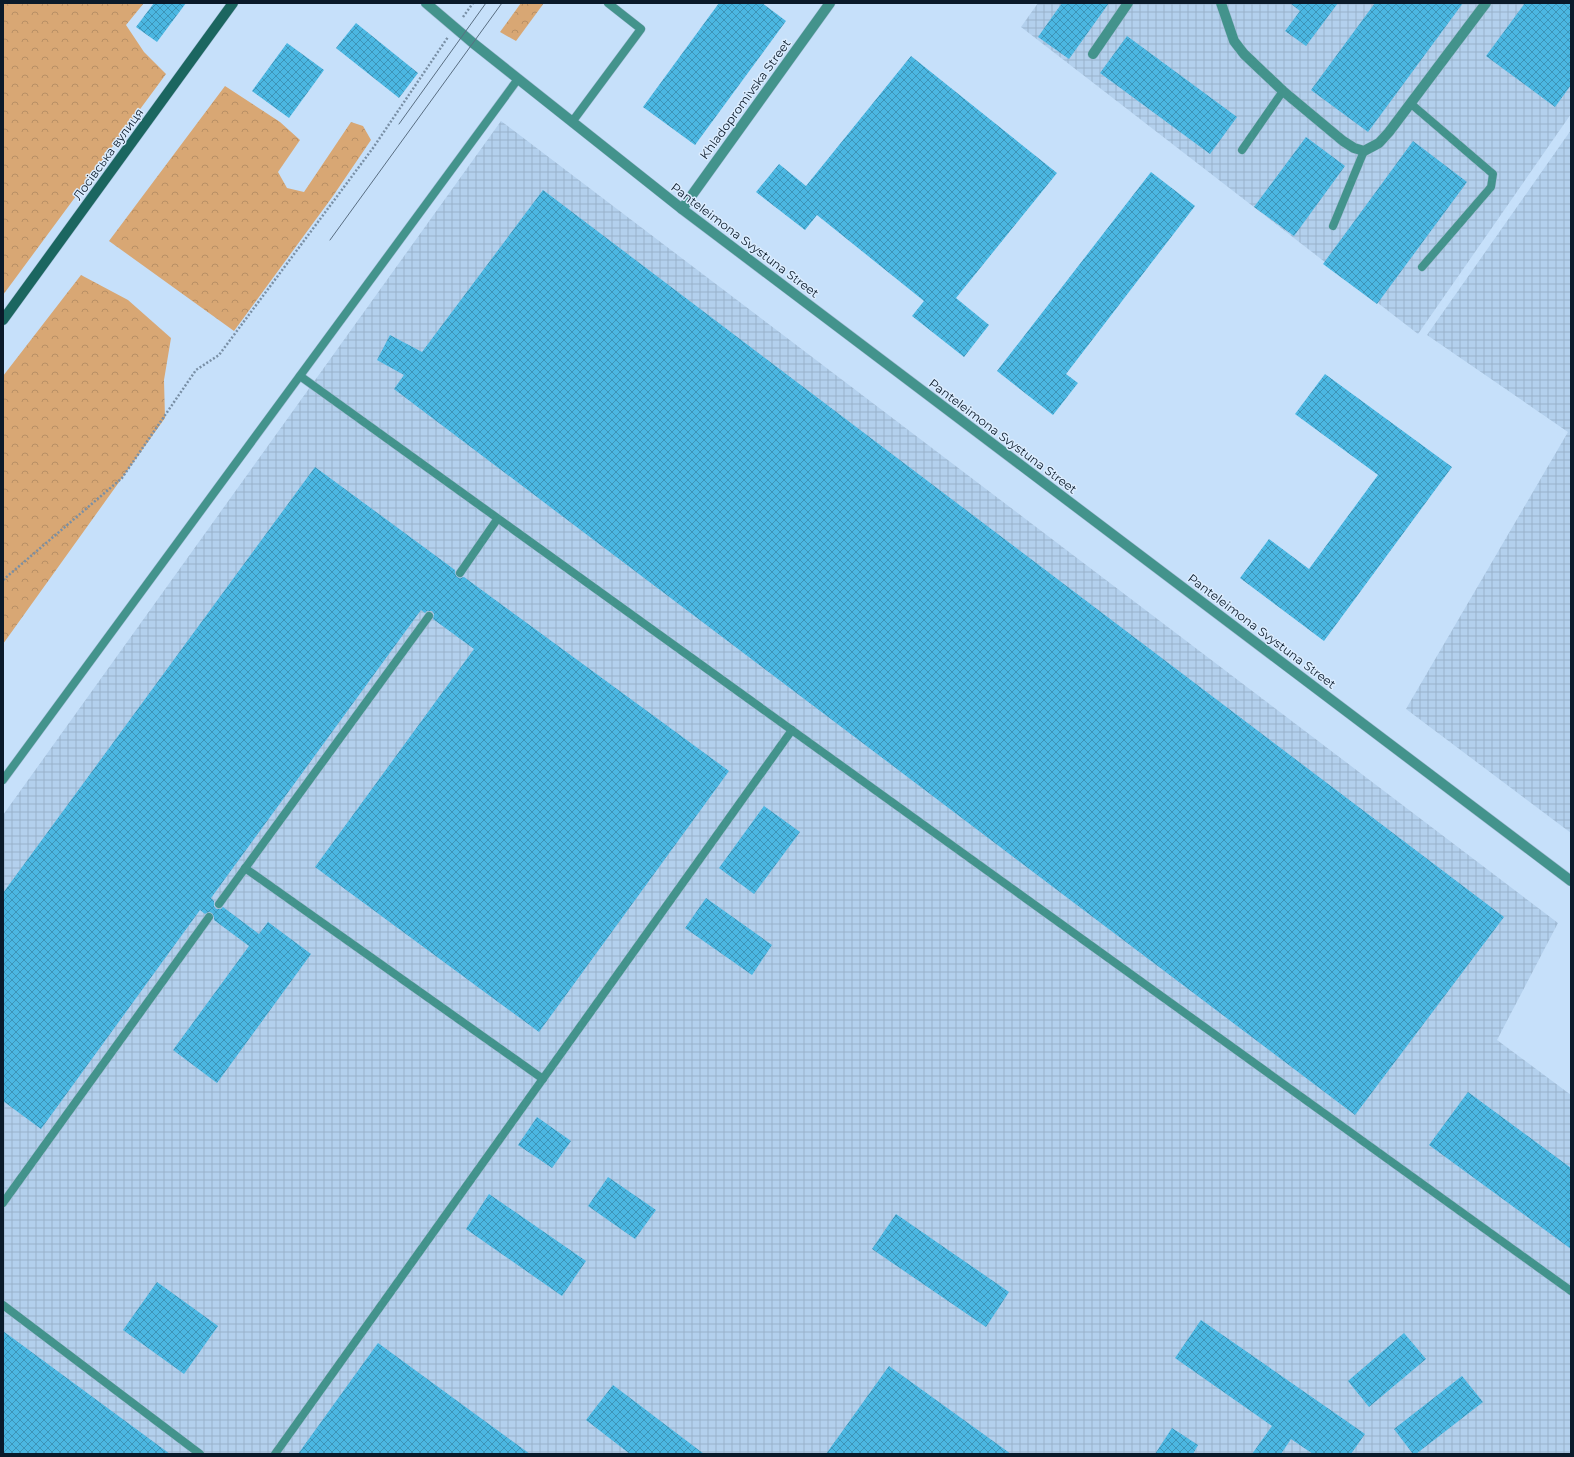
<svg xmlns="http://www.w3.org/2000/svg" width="1574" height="1457" font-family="Montserrat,sans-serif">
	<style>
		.industrial { fill: url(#industrial-grid) }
		.forest { fill: url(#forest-crowns) }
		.building { fill: url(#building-cross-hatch) }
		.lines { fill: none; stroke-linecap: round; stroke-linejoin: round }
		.service-casing { stroke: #a4bcd5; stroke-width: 9 }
		.minor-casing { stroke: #a4bcd5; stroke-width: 11 }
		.secondary-casing { stroke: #a4bcd5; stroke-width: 11 }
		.path { stroke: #798fa5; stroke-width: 2.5; stroke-dasharray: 2 2; stroke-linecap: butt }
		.service { stroke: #43938c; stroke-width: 8 }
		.minor { stroke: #43938c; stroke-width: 10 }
		.secondary { stroke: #1b6660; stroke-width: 10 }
		.tram { stroke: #596e82; stroke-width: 1 }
		.labels { text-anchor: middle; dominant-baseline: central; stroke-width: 3; stroke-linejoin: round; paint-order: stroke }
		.street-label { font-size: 12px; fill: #0a1a2a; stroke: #dbecfe }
	</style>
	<defs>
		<pattern id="industrial-grid" width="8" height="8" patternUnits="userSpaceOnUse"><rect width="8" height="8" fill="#b3d0ed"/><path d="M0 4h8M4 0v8" fill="none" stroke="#99b2cb"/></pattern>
		<pattern id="forest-crowns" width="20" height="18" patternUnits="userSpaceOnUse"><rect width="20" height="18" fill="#d8a774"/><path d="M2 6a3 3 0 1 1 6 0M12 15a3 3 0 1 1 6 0" fill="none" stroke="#b88f65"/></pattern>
		<pattern id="building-cross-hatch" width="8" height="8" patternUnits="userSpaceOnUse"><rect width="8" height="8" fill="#4bb7e2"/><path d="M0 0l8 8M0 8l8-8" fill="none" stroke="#3d94b7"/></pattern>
	</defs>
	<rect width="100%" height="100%" fill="#c6e0fa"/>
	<g class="industrial">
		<path d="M 1038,3 L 1571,3 L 1571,114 L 1418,334 L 1021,27 Z"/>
		<path d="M 501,121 L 1558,923 L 1497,1040 L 1571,1095 L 1571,1454 L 3,1454 L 3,815 Z"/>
		<path d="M 1571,130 L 1571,833 L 1406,709 L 1568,432 L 1427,335 Z"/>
	</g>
	<g class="forest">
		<path d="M 3,3 L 144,3 L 126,25 L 144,52 L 166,74 L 3,295 Z"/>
		<path d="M 521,3 L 544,3 L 516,41 L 500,32 Z"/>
		<path d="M 225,86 L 280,122 L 300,140 L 278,172 L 287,188 L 304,192 L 351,122 L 363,126 L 371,140 L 333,196 L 234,331 L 109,241 Z"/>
		<path d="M 81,275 L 128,300 L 171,338 L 164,380 L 165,418 L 3,644 L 3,376 Z"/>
	</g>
	<g class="building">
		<path d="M 154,3 L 186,3 L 157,42 L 136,27 Z"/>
		<path d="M 719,3 L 762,3 L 786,21 L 695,145 L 643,107 Z"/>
		<path d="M 1062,3 L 1109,3 L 1069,59 L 1038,37 Z"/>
		<path d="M 1290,3 L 1338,3 L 1306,46 L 1285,31 L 1300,11 Z"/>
		<path d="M 1375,3 L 1463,3 L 1368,132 L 1311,90 Z"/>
		<path d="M 1525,3 L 1571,3 L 1571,85 L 1555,107 L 1486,56 Z"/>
		<path d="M 356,23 L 418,73 L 399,98 L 336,48 Z"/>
		<path d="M 1127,36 L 1237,117 L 1210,154 L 1100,73 Z"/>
		<path d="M 287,43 L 324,70 L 289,118 L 252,91 Z"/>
		<path d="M 911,56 L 1057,173 L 956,298 L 989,325 L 964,357 L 912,316 L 924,301 L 817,215 L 805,230 L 756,192 L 779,164 L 806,186 Z"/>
		<path d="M 1306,137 L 1345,166 L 1294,236 L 1254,207 Z"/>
		<path d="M 1413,141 L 1467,182 L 1377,304 L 1323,264 Z"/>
		<path d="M 1151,172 L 1195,206 L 1066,374 L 1078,383 L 1053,415 L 997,371 Z"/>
		<path d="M 543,190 L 1504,917 L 1355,1115 L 394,389 L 404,375 L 377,360 L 390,335 L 422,352 Z"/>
		<path d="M 1325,374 L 1452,467 L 1324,641 L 1240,578 L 1269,539 L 1309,569 L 1378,475 L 1295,414 Z"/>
		<path d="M 315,467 L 455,570 L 455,573 L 457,577 L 460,578 L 464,577 L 729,771 L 539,1032 L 315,867 L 474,649 L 433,619 L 434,614 L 432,611 L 427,611 L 425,613 L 421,610 L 211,898 L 214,901 L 214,906 L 216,909 L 221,909 L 223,907 L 259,934 L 268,922 L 311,954 L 217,1083 L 173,1050 L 249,946 L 214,920 L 214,917 L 212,913 L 209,912 L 205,914 L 200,910 L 41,1129 L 3,1101 L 3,893 Z"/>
		<path d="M 764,806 L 800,832 L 754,894 L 719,868 Z"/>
		<path d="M 706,898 L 772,945 L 752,975 L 685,928 Z"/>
		<path d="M 1468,1092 L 1571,1168 L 1571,1249 L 1429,1145 Z"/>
		<path d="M 537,1117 L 571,1141 L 552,1168 L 518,1145 Z"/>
		<path d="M 608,1177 L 656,1210 L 635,1239 L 588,1206 Z"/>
		<path d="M 489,1194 L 586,1261 L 562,1296 L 466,1229 Z"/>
		<path d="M 896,1214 L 1009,1292 L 986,1327 L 872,1249 Z"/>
		<path d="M 157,1282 L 218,1326 L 184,1374 L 123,1330 Z"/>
		<path d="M 1201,1320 L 1365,1434 L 1351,1454 L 1313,1454 L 1291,1439 L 1281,1454 L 1252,1454 L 1272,1426 L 1175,1358 Z"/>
		<path d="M 3,1331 L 170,1454 L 3,1454 Z"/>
		<path d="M 1404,1333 L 1426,1359 L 1369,1407 L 1348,1381 Z"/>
		<path d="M 378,1343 L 530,1454 L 298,1454 Z"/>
		<path d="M 889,1366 L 1011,1454 L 826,1454 Z"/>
		<path d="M 1462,1376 L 1483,1402 L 1416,1454 L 1413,1454 L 1394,1429 Z"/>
		<path d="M 613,1385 L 704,1454 L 630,1454 L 586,1420 Z"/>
		<path d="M 1172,1428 L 1198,1445 L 1193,1454 L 1155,1454 Z"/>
	</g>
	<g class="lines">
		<g class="service-casing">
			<g id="service">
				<path d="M 1410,103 L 1493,174 L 1491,187 L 1422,267"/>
				<path d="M 572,122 L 641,29 L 608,3"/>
				<path d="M 1242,150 L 1283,91"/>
				<path d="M 1333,226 L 1364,151"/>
				<path d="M 300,376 L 1571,1291"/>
				<path d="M 460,573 L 496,521"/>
				<path d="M 3,780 L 518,79"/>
				<path d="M 245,868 L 543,1079"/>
				<path d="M 219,904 L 429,616"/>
				<path d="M 3,1203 L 209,917"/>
				<path d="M 3,1305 L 200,1454"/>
				<path d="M 275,1454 L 792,730"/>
			</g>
		</g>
		<g class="minor-casing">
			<g id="minor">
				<path d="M 426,3 L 473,43 L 682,209 L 1571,881"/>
				<path d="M 1221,3 L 1234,41 L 1244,54 L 1283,91 L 1343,141 L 1354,148 L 1364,151 L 1379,143 L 1389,132 L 1486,3"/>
				<path d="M 1093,54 L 1128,3"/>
				<path d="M 682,209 L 830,3"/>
			</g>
		</g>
		<g class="secondary-casing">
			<path id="secondary" d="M 3,320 L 233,3"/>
		</g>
		<g class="path">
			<path d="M 463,17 L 473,3"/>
			<path d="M 3,580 L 122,478 L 196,370 L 219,355 L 373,148 L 448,37"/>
		</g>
		<use href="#service" class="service"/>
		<use href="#minor" class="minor"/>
		<use href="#secondary" class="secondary"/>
		<g class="tram">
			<path d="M 399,124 L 486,3"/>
			<path d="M 330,240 L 502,3"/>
		</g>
	</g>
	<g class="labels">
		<g class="street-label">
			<text transform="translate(745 99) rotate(-54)">Khladopromivska Street</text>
			<text transform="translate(108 154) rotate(-54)">Лосівська вулиця</text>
			<text transform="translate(745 240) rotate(37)">Panteleimona Svystuna Street</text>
			<text transform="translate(1003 436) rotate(37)">Panteleimona Svystuna Street</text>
			<text transform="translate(1262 631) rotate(37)">Panteleimona Svystuna Street</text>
		</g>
	</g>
	<rect width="1574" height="1457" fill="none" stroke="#0a1a2a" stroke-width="8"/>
</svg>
